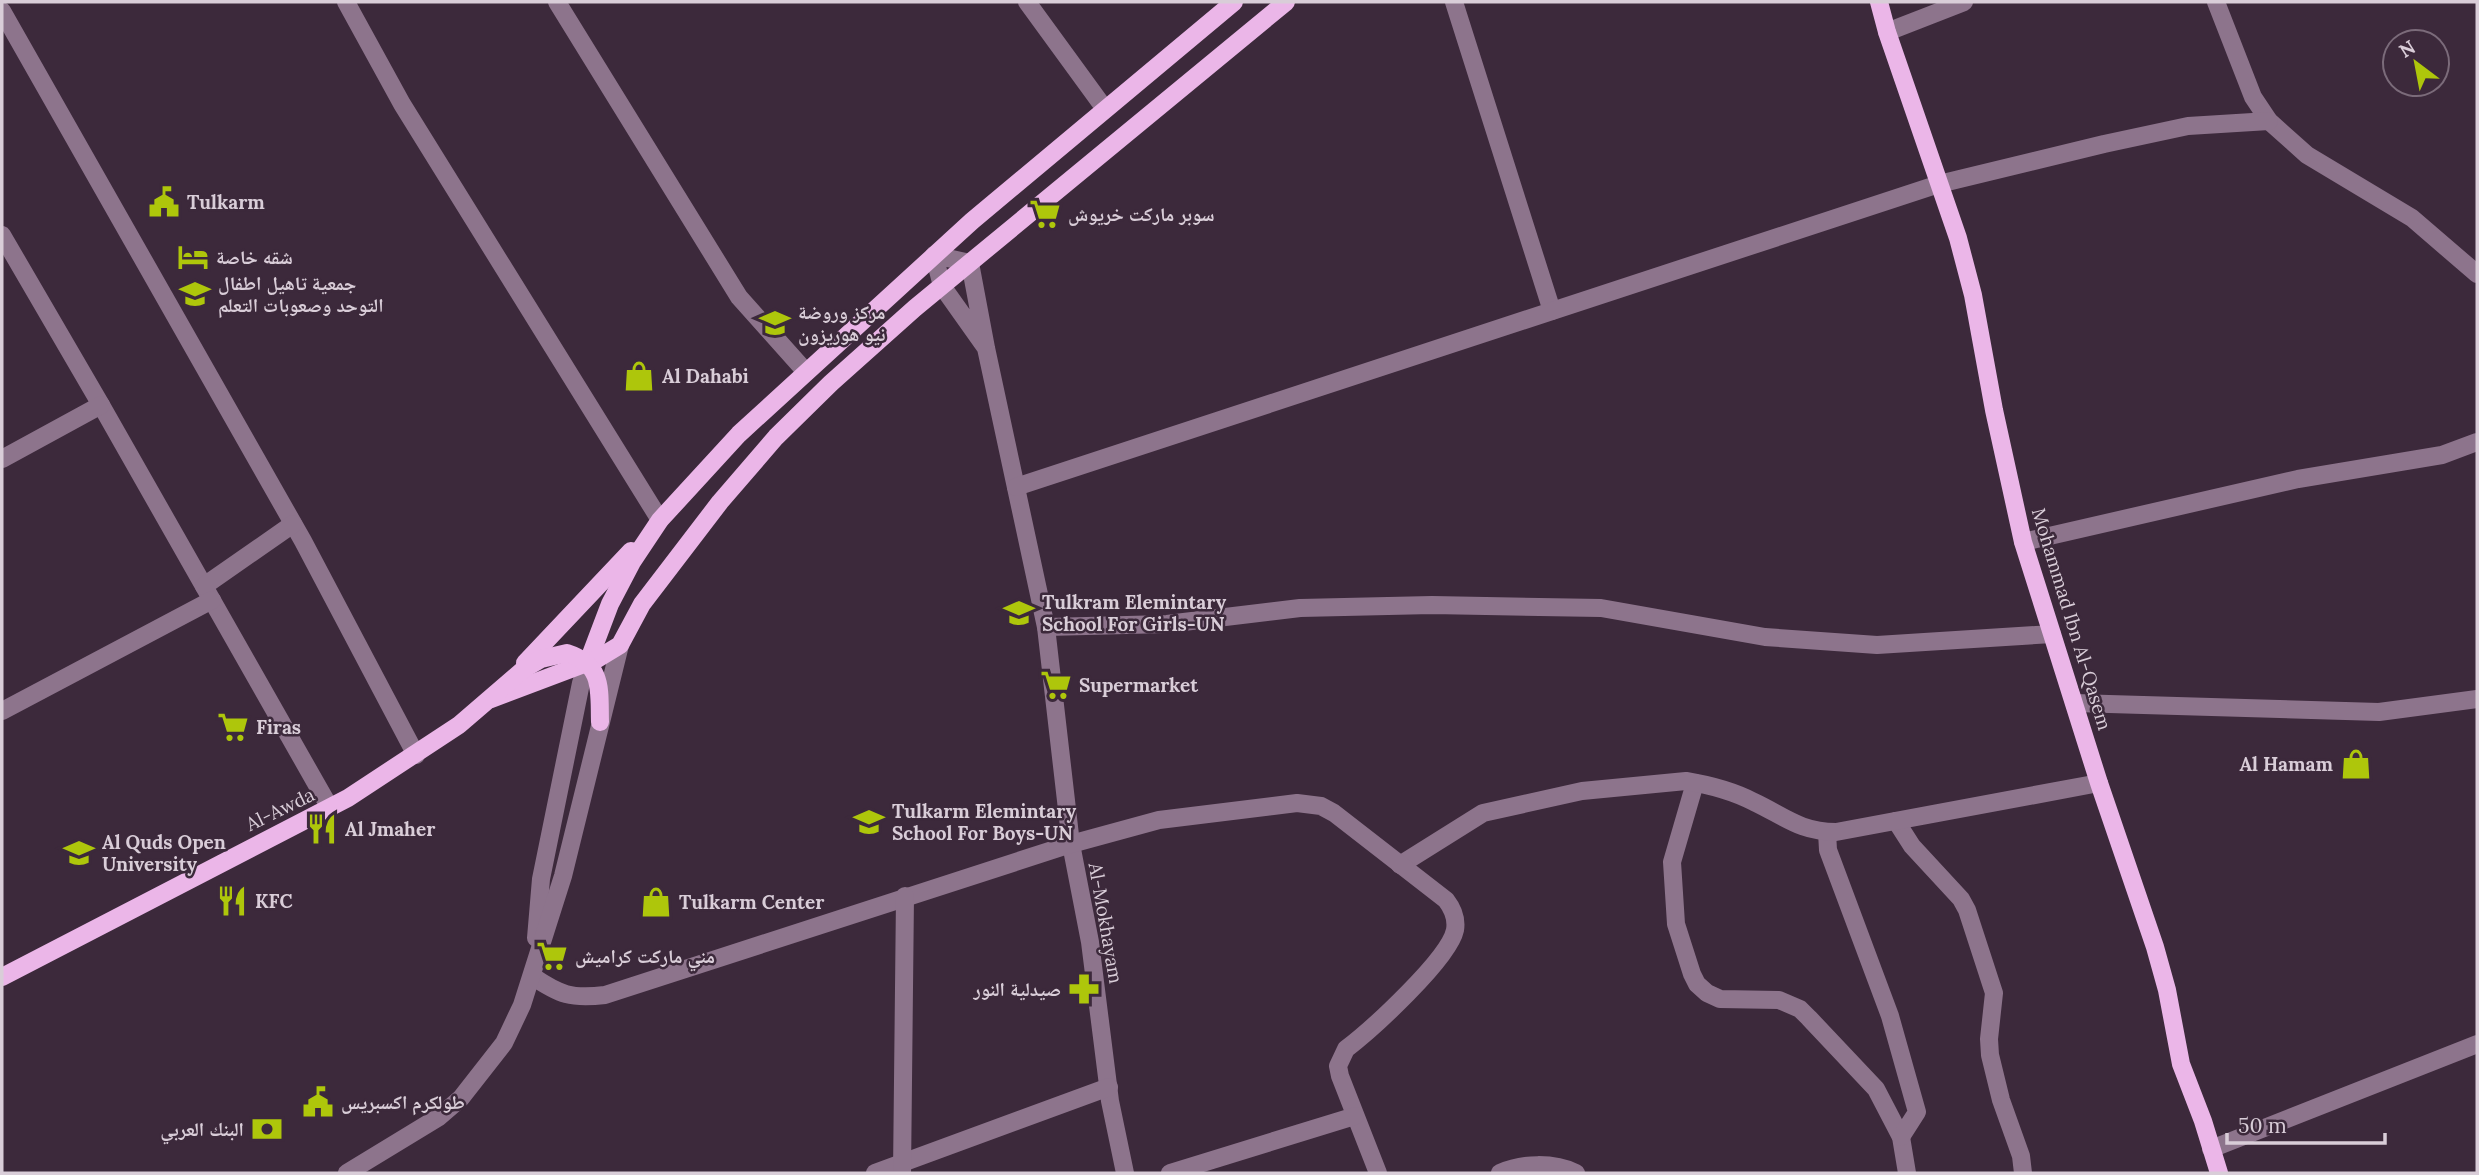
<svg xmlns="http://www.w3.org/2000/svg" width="2479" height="1175" font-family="Lora,'Noto Naskh Arabic',serif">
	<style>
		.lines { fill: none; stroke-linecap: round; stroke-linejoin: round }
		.minor { stroke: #8d748c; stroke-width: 18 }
		.major { stroke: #ebb6e8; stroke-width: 18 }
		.labels { text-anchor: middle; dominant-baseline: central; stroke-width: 5; stroke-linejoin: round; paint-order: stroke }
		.poi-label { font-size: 19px; font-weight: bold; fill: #d9cdd8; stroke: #3c293b; text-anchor: start }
		.street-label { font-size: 19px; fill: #d9cdd8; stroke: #3c293b }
	</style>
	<rect width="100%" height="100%" fill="#3c293b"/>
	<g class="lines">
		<g class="minor">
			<path d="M 346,2 L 402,104 L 660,520"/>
			<path d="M 557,2 L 739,297 L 806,372"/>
			<path d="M 1027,2 L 1105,109"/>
			<path d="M 1454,2 L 1552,311"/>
			<path d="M 2216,2 L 2253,97 L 2269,121 L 2307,155 L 2412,218 L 2477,274"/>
			<path d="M 2,11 L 303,541 L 416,755"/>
			<path d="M 1887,32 L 1964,2"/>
			<path d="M 2,235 L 101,405 L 330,808"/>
			<path d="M 986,348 L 942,286 L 934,255 L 970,263 L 986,348 L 1046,627 L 1071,844 L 1090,942 L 1110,1101 L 1125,1173"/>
			<path d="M 2,459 L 101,405"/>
			<path d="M 1016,487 L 1939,184 L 2104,144 L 2188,126 L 2269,121"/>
			<path d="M 2023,542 L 2298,479 L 2442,455 L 2477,442"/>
			<path d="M 204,586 L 293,524"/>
			<path d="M 1046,627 L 1167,624 L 1300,608 L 1432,605 L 1601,608 L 1765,637 L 1877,645 L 2052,634"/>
			<path d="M 2075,703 L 2379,712 L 2477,699"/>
			<path d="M 2,711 L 212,600"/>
			<path d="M 1695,783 L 1672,862 L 1676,924 L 1692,974 L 1697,984 L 1707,993 L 1720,999 L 1779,1000 L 1800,1009 L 1809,1018 L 1876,1089 L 1901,1137 L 1907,1173"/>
			<path d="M 1896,821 L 1912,846 L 1961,899 L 1967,910 L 1994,993 L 1989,1039 L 1990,1055 L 2001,1100 L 2021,1156 L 2023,1173"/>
			<path d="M 1827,832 L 1828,850 L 1890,1016 L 1917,1112 L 1901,1137"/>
			<path d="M 1400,865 L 1483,813 L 1582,791 L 1686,781 C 1710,785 1733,791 1754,802 C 1784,816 1800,832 1836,832 L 2099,783"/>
			<path d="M 536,938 L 541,879 L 581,683 L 588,662"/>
			<path d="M 532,976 C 560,995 571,999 605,995 L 1071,844 L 1159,820 L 1297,803 L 1321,806 L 1334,813 L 1446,900 C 1453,909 1457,918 1455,930 C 1449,959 1371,1030 1346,1049 L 1338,1066 L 1340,1076 L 1378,1173"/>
			<path d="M 2211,1149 L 2477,1044"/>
			<path d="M 347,1173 L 439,1117 L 461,1098 L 504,1043 L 522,1005 L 563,876 L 620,645"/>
			<path d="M 875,1173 L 1109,1087"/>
			<path d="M 902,1173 L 905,896"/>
			<path d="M 1170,1173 L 1355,1116"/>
			<path d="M 1500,1173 C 1522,1163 1553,1162 1576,1173"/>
		</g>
		<g class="major">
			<path d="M 1879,2 L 1887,32 L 1958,238 L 1973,295 L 1994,410 L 2023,542 L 2099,783 L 2155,947 L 2167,990 L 2181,1064 L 2203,1121 L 2219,1173"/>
			<path d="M 588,662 L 610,604 L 632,562 L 660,520 L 739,434 L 972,221 L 1234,2"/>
			<path d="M 525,663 L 631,551"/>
			<path d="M 491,699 L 597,659 L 620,645 L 642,604 L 720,502 L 776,437 L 831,383 L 915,308 L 1286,2"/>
			<path d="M 2,977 L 348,798 L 459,725 L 524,669 L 541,659 L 567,653 C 604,665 599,690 600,722"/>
		</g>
	</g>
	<defs>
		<g id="civic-bare" transform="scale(2.415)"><path d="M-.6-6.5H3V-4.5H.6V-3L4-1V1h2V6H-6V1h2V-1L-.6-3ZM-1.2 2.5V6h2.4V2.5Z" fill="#aec60b" stroke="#3c293b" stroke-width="2.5" paint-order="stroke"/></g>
		<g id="supermarket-bare" transform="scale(2.415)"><path d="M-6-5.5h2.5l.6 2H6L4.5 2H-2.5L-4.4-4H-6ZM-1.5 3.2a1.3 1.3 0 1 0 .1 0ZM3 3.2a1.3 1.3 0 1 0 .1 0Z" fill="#aec60b" stroke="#3c293b" stroke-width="2.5" paint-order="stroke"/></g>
		<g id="hotel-bare" transform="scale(2.415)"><path d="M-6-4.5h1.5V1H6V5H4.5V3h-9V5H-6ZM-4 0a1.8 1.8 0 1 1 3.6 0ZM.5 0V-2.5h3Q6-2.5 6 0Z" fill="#aec60b" stroke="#3c293b" stroke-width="2.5" paint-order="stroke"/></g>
		<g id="school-bare" transform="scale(2.415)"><path d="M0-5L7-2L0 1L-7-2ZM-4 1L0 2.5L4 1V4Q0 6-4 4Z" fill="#aec60b" stroke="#3c293b" stroke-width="2.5" paint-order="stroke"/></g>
		<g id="shop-bare" transform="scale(2.415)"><path d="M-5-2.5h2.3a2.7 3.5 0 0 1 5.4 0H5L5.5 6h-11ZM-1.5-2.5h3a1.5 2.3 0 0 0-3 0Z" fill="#aec60b" stroke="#3c293b" stroke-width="2.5" paint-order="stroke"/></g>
		<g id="restaurant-bare" transform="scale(2.415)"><path d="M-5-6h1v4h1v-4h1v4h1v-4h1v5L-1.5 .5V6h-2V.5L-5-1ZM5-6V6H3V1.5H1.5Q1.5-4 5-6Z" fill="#aec60b" stroke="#3c293b" stroke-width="2.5" paint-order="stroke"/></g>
		<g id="university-bare" transform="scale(2.415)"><path d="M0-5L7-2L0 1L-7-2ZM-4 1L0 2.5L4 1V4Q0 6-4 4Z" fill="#aec60b" stroke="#3c293b" stroke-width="2.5" paint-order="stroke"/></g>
		<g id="pharmacy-bare" transform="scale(2.415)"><path d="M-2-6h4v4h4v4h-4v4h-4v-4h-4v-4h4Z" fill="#aec60b" stroke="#3c293b" stroke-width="2.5" paint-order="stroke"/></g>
		<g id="bank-bare" transform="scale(2.415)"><path d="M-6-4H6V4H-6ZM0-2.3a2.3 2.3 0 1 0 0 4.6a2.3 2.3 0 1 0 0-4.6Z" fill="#aec60b" stroke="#3c293b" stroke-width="2.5" paint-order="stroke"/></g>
	</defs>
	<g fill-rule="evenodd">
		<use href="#civic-bare" x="164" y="202"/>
		<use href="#supermarket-bare" x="1045" y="214"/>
		<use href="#hotel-bare" x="193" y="257"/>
		<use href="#school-bare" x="195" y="294"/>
		<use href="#school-bare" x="775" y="323"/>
		<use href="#shop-bare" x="639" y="376"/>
		<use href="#school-bare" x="1019" y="613"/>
		<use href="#supermarket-bare" x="1056" y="685"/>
		<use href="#supermarket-bare" x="233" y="727"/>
		<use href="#shop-bare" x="2356" y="764"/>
		<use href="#school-bare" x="869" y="822"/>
		<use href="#restaurant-bare" x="322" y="829"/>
		<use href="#university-bare" x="79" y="853"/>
		<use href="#restaurant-bare" x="232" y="901"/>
		<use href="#shop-bare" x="656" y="902"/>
		<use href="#supermarket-bare" x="552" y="956"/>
		<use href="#pharmacy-bare" x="1084" y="989"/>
		<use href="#civic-bare" x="318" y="1102"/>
		<use href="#bank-bare" x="267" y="1129"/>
	</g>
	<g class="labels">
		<g class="poi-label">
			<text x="187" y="202">Tulkarm</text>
			<text x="1068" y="214">سوبر ماركت خريوش</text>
			<text x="216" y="257">شقه خاصة</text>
			<text x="218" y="283">جمعية تاهيل اطفال<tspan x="218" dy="22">التوحد وصعوبات التعلم</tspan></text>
			<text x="798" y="312">مركز وروضة<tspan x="798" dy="22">نيو هوريزون</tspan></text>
			<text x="662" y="376">Al Dahabi</text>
			<text x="1042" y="602">Tulkram Elemintary<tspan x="1042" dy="22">School For Girls-UN</tspan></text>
			<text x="1079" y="685">Supermarket</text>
			<text x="256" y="727">Firas</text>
			<text x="2333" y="764" text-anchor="end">Al Hamam</text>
			<text x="892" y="811">Tulkarm Elemintary<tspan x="892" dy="22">School For Boys-UN</tspan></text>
			<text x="345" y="829">Al Jmaher</text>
			<text x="102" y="842">Al Quds Open<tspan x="102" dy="22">University</tspan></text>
			<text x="255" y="901">KFC</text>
			<text x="679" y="902">Tulkarm Center</text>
			<text x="575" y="956">مني ماركت كراميش</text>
			<text x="1061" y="989" text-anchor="end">صيدلية النور</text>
			<text x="341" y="1102">طولكرم اكسبريس</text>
			<text x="244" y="1129" text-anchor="end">البنك العربي</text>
		</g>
		<g class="street-label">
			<text transform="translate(2072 619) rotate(73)">Mohammad Ibn Al-Qasem</text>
			<text transform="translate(280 809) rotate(-26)">Al-Awda</text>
			<text transform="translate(1106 923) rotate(80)">Al-Mokhayam</text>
		</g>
	</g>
	<rect width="2479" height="1175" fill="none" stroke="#d9cdd8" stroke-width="7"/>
	<g transform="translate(2416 63) rotate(328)"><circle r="33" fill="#3c293b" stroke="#7b6b7a" stroke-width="2"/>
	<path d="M0-5L12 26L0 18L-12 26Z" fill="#aec60b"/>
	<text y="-10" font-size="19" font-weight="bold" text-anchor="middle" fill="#d9cdd8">N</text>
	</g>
	<path d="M2227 1133v10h158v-10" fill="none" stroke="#d9cdd8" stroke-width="3.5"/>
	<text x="2238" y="1133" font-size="21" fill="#d9cdd8" stroke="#3c293b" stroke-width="5" paint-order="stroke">50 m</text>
</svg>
